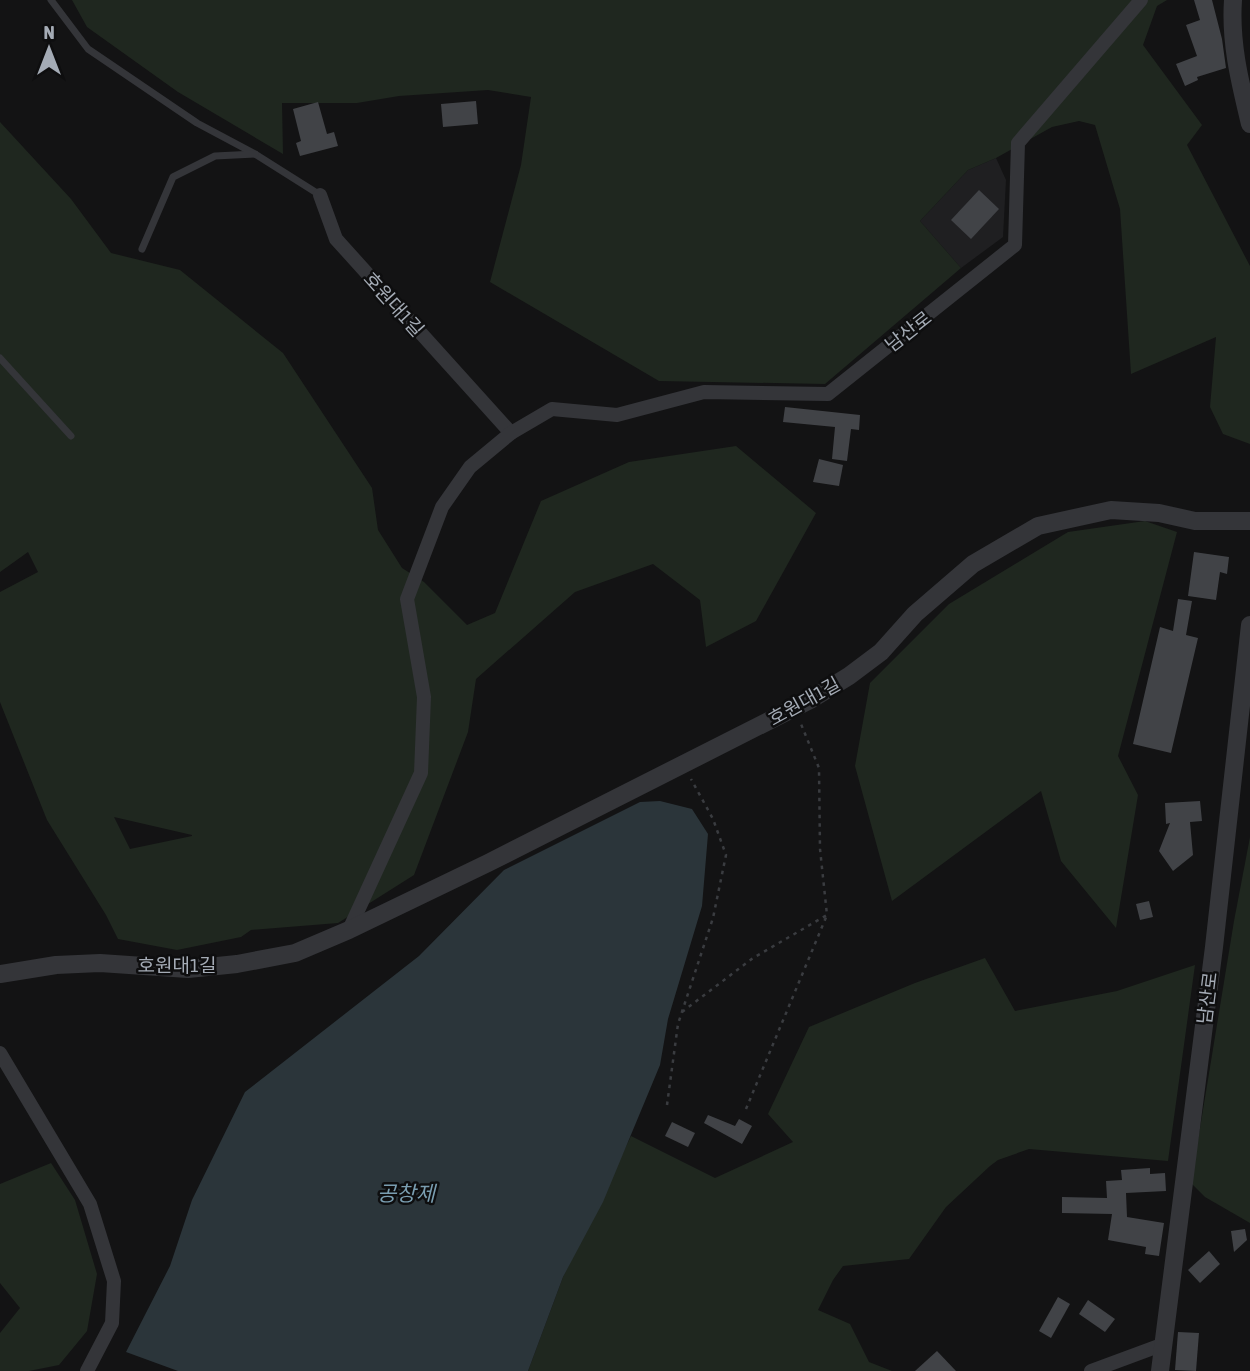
<svg xmlns="http://www.w3.org/2000/svg" width="1250" height="1371" font-family="'Asap Condensed','Noto Sans KR',sans-serif">
	<style>
		.built { fill: #1f1f21 }
		.green { fill: #1f271f; fill-rule: evenodd }
		.water { fill: #2b353a }
		.building { fill: #414347 }
		.lines { fill: none; stroke-linecap: round; stroke-linejoin: round }
		.path { stroke: #3a3c40; stroke-width: 2.5; stroke-dasharray: 3.5 5; stroke-linecap: butt }
		.service { stroke: #343539; stroke-width: 7 }
		.minor { stroke: #343539; stroke-width: 14 }
		.tertiary { stroke: #343539; stroke-width: 18 }
		.labels { text-anchor: middle; dominant-baseline: central; stroke-width: 5; stroke-linejoin: round; paint-order: stroke }
		.street-label { font-size: 19px; fill: #a4abb5; stroke: #0e0e0f }
		.water-label { font-size: 21px; font-style: italic; fill: #7a9eb1; stroke: #0e0e0f }
	</style>
	<rect width="100%" height="100%" fill="#131314"/>
	<path class="built" d="M 996,158 L 1006,180 L 1003,237 L 961,268 L 920,221 L 968,170 Z"/>
	<g class="green">
		<path d="M 72,0 L 1167,0 L 1157,6 L 1143,45 L 1202,125 L 1187,145 L 1250,266 L 1250,444 L 1223,434 L 1210,407 L 1216,337 L 1131,374 L 1120,209 L 1095,125 L 1079,121 L 1052,127 L 996,158 L 968,170 L 920,221 L 961,268 L 825,384 L 659,381 L 490,282 L 521,165 L 531,97 L 488,90 L 399,96 L 357,103 L 282,103 L 283,154 L 178,92 L 87,27 Z"/>
		<path d="M 0,122 L 71,199 L 111,253 L 180,270 L 283,353 L 372,488 L 378,530 L 402,568 L 424,582 L 467,625 L 495,613 L 541,501 L 629,462 L 736,446 L 816,513 L 756,621 L 706,647 L 700,600 L 653,564 L 575,592 L 476,679 L 468,732 L 414,875 L 338,923 L 251,930 L 241,937 L 177,950 L 118,939 L 106,915 L 47,820 L 0,702 L 0,592 L 38,572 L 28,552 L 0,572 ZM 114,817 L 192,835 L 192,836 L 130,849 Z"/>
		<path d="M 1145,521 L 1177,532 L 1118,756 L 1138,795 L 1116,928 L 1061,861 L 1041,791 L 892,901 L 855,766 L 870,683 L 949,604 L 1068,532 Z"/>
		<path d="M 1250,837 L 1250,1223 L 1205,1197 L 1191,1183 L 1234,921 Z"/>
		<path d="M 985,958 L 1015,1011 L 1117,991 L 1195,965 L 1168,1161 L 1029,1149 L 998,1160 L 990,1166 L 946,1207 L 909,1259 L 843,1266 L 833,1280 L 818,1310 L 850,1324 L 869,1362 L 892,1371 L 528,1371 L 563,1277 L 631,1136 L 715,1178 L 793,1142 L 768,1114 L 809,1027 L 915,983 Z"/>
		<path d="M 51,1163 L 75,1200 L 97,1274 L 87,1331 L 59,1365 L 29,1371 L 0,1371 L 0,1333 L 20,1308 L 0,1283 L 0,1184 Z"/>
	</g>
	<path class="water" d="M 660,801 L 692,809 L 708,834 L 702,906 L 668,1019 L 660,1065 L 603,1202 L 563,1277 L 528,1371 L 178,1371 L 126,1352 L 170,1266 L 192,1200 L 245,1092 L 419,956 L 504,870 L 640,802 Z"/>
	<g class="building">
		<path d="M 1194,0 L 1212,0 L 1222,39 L 1226,68 L 1197,77 L 1198,80 L 1185,86 L 1176,64 L 1197,56 L 1186,25 L 1200,20 Z"/>
		<path d="M 476,101 L 478,124 L 443,127 L 441,104 Z"/>
		<path d="M 318,102 L 327,134 L 334,132 L 338,146 L 300,156 L 296,143 L 301,141 L 293,109 Z"/>
		<path d="M 979,190 L 999,209 L 971,239 L 951,220 Z"/>
		<path d="M 785,407 L 860,415 L 859,430 L 851,429 L 847,461 L 832,459 L 835,427 L 783,422 Z"/>
		<path d="M 819,459 L 843,465 L 839,486 L 813,482 Z"/>
		<path d="M 1194,552 L 1229,557 L 1227,574 L 1220,572 L 1216,600 L 1188,596 Z"/>
		<path d="M 1178,599 L 1192,601 L 1186,635 L 1198,638 L 1171,753 L 1133,744 L 1160,627 L 1173,631 Z"/>
		<path d="M 1200,801 L 1202,821 L 1190,822 L 1193,855 L 1173,871 L 1159,851 L 1170,823 L 1166,824 L 1165,803 Z"/>
		<path d="M 1149,901 L 1153,917 L 1140,920 L 1136,904 Z"/>
		<path d="M 708,1115 L 735,1126 L 739,1119 L 752,1126 L 742,1144 L 704,1123 Z"/>
		<path d="M 672,1122 L 695,1133 L 688,1147 L 665,1136 Z"/>
		<path d="M 1150,1168 L 1150,1174 L 1165,1173 L 1166,1191 L 1126,1193 L 1127,1217 L 1164,1223 L 1159,1256 L 1145,1254 L 1146,1247 L 1108,1240 L 1112,1214 L 1062,1213 L 1062,1197 L 1107,1198 L 1106,1181 L 1122,1180 L 1121,1170 Z"/>
		<path d="M 1245,1229 L 1247,1240 L 1234,1252 L 1231,1231 Z"/>
		<path d="M 1209,1251 L 1220,1264 L 1200,1283 L 1188,1270 Z"/>
		<path d="M 1058,1297 L 1070,1304 L 1051,1338 L 1039,1331 Z"/>
		<path d="M 1088,1300 L 1115,1319 L 1105,1332 L 1079,1314 Z"/>
		<path d="M 1178,1332 L 1199,1333 L 1196,1371 L 1175,1370 Z"/>
		<path d="M 937,1351 L 956,1371 L 915,1371 Z"/>
	</g>
	<g class="lines">
		<g class="path">
			<path d="M 682,1012 L 753,958 L 827,915 L 820,849 L 819,768 L 801,724"/>
			<path d="M 667,1105 L 678,1024 L 713,918 L 726,855 L 713,819 L 691,779"/>
			<path d="M 746,1109 L 827,915"/>
		</g>
		<g class="service">
			<path d="M 51,0 L 88,49 L 197,123 L 255,154 L 320,195"/>
			<path d="M 142,249 L 173,177 L 215,156 L 255,154"/>
			<path d="M 0,358 L 71,436"/>
		</g>
		<g class="minor">
			<path d="M 320,195 L 336,239 L 511,433"/>
			<path d="M 349,930 L 421,773 L 424,697 L 407,599 L 442,507 L 470,467 L 511,433 L 552,409 L 617,415 L 704,392 L 828,394 L 1015,245 L 1018,143 L 1141,0"/>
			<path d="M 0,1053 L 90,1204 L 114,1281 L 112,1323 L 87,1371"/>
			<path d="M 1091,1371 L 1164,1344"/>
		</g>
		<g class="tertiary">
			<path d="M 1233,0 C 1230,43 1240,82 1250,124"/>
			<path d="M 0,974 L 56,965 L 100,963 L 188,969 L 237,964 L 295,953 L 349,930 L 488,863 L 810,700 L 849,676 L 881,652 L 915,614 L 973,564 L 1038,526 L 1111,510 L 1159,513 L 1195,521 L 1250,521"/>
			<path d="M 1160,1371 L 1214,947 L 1250,625"/>
		</g>
	</g>
	<g class="labels">
		<g class="street-label">
			<text transform="translate(394 304) rotate(48)">호원대1길</text>
			<text transform="translate(908 331) rotate(-38)">남산로</text>
			<text transform="translate(804 701) rotate(-29)">호원대1길</text>
			<text x="177" y="965">호원대1길</text>
			<text transform="translate(1207 998) rotate(-83)">남산로</text>
		</g>
		<g class="water-label">
			<text x="406" y="1193">공창제</text>
		</g>
	</g>
	<g transform="translate(49 49)" stroke="#0e0e0f" stroke-width="5" paint-order="stroke">
	<path d="M0-5L12 26L0 18L-12 26Z" fill="#a4abb5"/>
	<text y="-10" font-size="19" font-weight="bold" text-anchor="middle" fill="#a4abb5">N</text>
	</g>
</svg>
